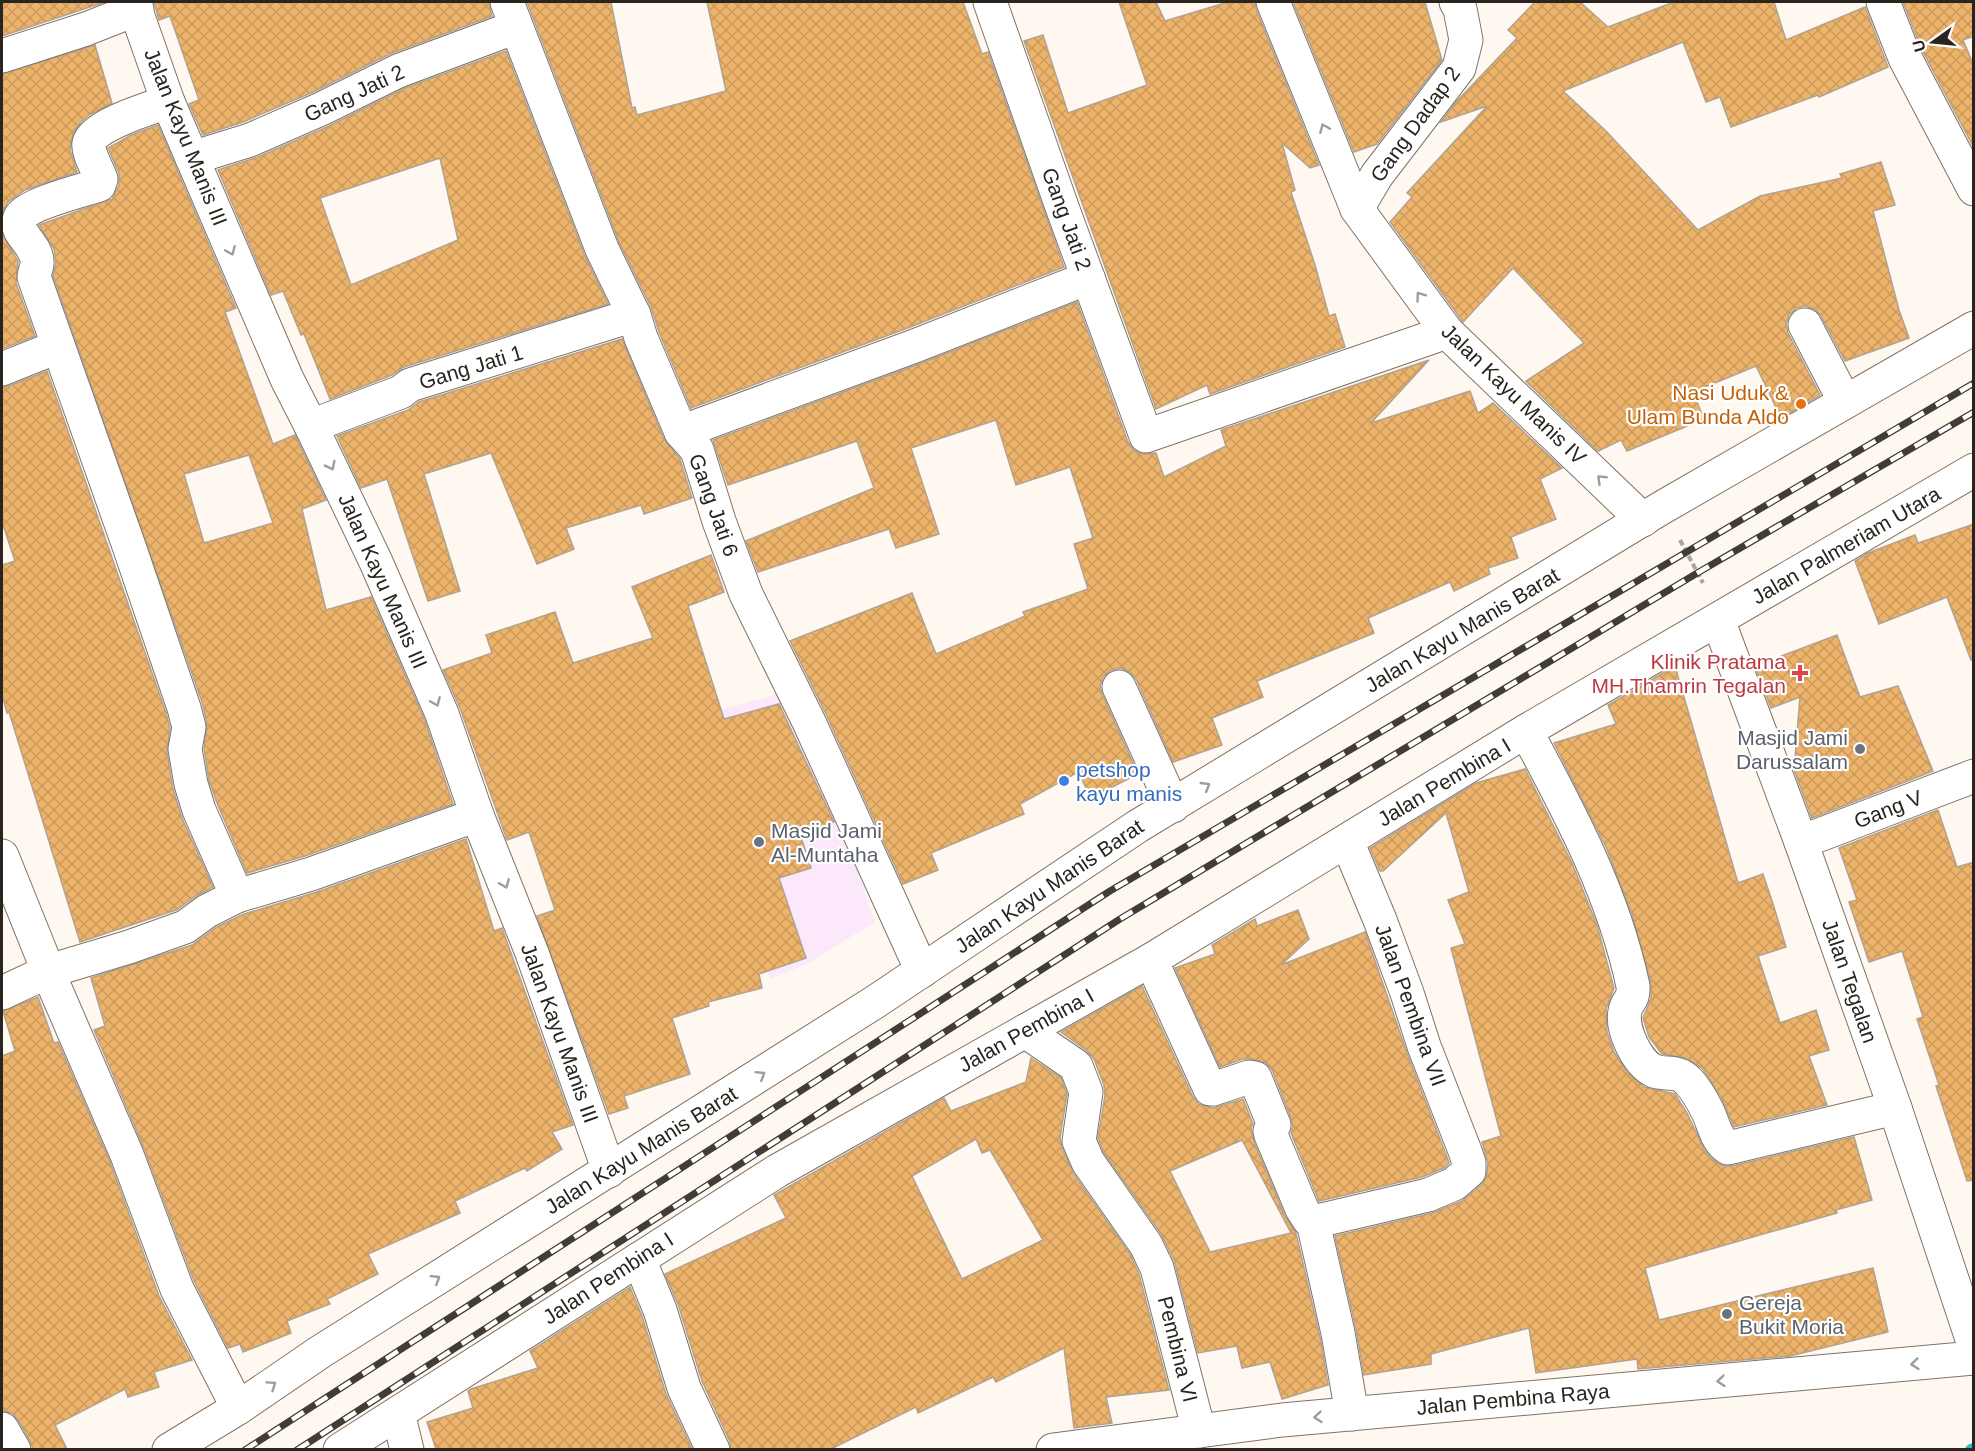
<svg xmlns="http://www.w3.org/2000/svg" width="1975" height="1451" font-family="Helvetica,sans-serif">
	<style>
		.education { fill: #fbe9fb }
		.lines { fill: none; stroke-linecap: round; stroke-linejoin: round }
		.stream { stroke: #40b0d5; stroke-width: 12 }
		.building { fill: url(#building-cross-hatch); stroke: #b1a291; stroke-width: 1.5; fill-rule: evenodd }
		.minor-casing { stroke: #817363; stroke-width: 35 }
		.path { stroke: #a9a39c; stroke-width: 4; stroke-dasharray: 6 3; stroke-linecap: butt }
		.minor { stroke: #fff; stroke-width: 33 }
		.rail-casing { stroke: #423c36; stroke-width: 7 }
		.rail { stroke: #fff; stroke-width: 4.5; stroke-dasharray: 14; stroke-linecap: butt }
		.oneway { stroke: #9f9c9a }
		.food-dot { fill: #e8710a; stroke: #fff; stroke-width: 2 }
		.health-dot { fill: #e0444e; stroke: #fff; stroke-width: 2 }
		.worship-dot { fill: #6b7280; stroke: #fff; stroke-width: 2 }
		.shop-dot { fill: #3f7fe0; stroke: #fff; stroke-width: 2 }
		.labels { text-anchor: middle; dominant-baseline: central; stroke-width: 4.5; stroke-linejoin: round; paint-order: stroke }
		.street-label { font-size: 21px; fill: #2a241e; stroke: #fff }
		.food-label { font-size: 21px; fill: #c56008; stroke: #fff; text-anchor: end }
		.health-label { font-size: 21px; fill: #be3a42; stroke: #fff; text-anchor: end }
		.worship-label { font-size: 21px; fill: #5b616d; stroke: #fff; text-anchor: start }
		.shop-label { font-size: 21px; fill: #366cbe; stroke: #fff; text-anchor: start }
	</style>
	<defs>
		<pattern id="building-cross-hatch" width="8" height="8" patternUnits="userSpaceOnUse" patternTransform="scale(1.5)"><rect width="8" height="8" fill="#edb36a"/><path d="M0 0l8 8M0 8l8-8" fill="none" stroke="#cb9a5b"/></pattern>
	</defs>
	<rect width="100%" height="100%" fill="#fff8f1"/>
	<path class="education" d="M 782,693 L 848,840 L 875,922 L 807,964 L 770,979 L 748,903 L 716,711 Z"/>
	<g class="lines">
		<path class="stream" d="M 1971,1450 L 1974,1449"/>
	</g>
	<g class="building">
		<path d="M 2,2 L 105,2 L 2,36 Z"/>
		<path d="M 154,2 L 489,2 L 492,16 L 390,54 L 313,92 L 243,122 L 203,135 L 189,104 L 199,100 L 170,16 L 159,20 Z"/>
		<path d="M 527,2 L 611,2 L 632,108 L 635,107 L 637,115 L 726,91 L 707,2 L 963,2 L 982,54 L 988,52 L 1064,267 L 905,329 L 691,408 L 659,332 L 651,307 L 619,242 Z"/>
		<path d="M 1119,2 L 1156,2 L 1165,21 L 1228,2 L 1255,2 L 1256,9 L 1319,165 L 1310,168 L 1282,143 L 1295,190 L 1291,192 L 1315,265 L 1329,316 L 1335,314 L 1345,347 L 1210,394 L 1207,385 L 1156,409 L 1024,41 L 1043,35 L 1068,113 L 1147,85 Z"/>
		<path d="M 1293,2 L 1425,2 L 1442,60 L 1377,144 L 1354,152 Z"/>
		<path d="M 1535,2 L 1580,2 L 1608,27 L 1674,2 L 1774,2 L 1786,40 L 1865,7 L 1888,67 L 1819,97 L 1818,95 L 1731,127 L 1720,97 L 1706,102 L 1683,42 L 1563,91 L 1606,131 L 1698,230 L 1760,196 L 1842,178 L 1840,174 L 1881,162 L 1895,205 L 1873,211 L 1899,310 L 1909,338 L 1845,361 L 1821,316 L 1815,309 L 1805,306 L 1797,308 L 1789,315 L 1786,324 L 1788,333 L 1820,395 L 1781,418 L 1756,366 L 1693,392 L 1704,419 L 1627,451 L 1621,440 L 1598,451 L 1526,381 L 1584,343 L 1513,268 L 1463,322 L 1390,222 L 1412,197 L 1407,193 L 1487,106 L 1441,122 L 1456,102 L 1517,38 L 1508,30 Z"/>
		<path d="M 1903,2 L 1974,2 L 1974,36 L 1963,40 L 1974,66 L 1974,148 L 1922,50 Z"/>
		<path d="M 95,45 L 112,103 L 89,115 L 81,122 L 73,134 L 70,150 L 77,172 L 25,190 L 8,202 L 2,214 L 2,74 Z"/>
		<path d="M 506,51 L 585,256 L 608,304 L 404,367 L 392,375 L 330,399 L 304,334 L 301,335 L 283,291 L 271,295 L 218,170 L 258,157 L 329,126 L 405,88 ZM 440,158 L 458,240 L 351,285 L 320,198 Z"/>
		<path d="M 158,125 L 236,308 L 225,312 L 273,444 L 295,435 L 326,500 L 302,509 L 326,610 L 371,597 L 425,721 L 453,804 L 305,856 L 247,873 L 217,803 L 209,780 L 204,749 L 207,723 L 202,702 L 53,276 L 56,263 L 54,249 L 39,225 L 112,199 L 119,185 L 119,173 L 108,148 L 131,135 ZM 249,455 L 273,523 L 204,543 L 184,474 Z"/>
		<path d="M 2,234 L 18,261 L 16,283 L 35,336 L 2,349 Z"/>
		<path d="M 1077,302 L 1128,442 L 1134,450 L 1142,454 L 1156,453 L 1164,477 L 1226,446 L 1221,430 L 1429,360 L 1371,423 L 1470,391 L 1478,413 L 1493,403 L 1562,468 L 1540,479 L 1556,519 L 1511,537 L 1518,558 L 1488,568 L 1490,574 L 1454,591 L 1450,582 L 1368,618 L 1374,633 L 1257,681 L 1263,697 L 1212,718 L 1222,745 L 1173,762 L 1136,679 L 1130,672 L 1121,668 L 1111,670 L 1103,677 L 1100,686 L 1102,694 L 1138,774 L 1091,798 L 1078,772 L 1020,804 L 1024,814 L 931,853 L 938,870 L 903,884 L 826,714 L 790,641 L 912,593 L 936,654 L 1025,616 L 1023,612 L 1088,589 L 1074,544 L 1093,538 L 1070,467 L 1016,485 L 996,420 L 911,448 L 939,534 L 896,548 L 889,529 L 758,572 L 746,541 L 874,488 L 857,441 L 728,485 L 713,440 L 919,364 Z"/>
		<path d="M 622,339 L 664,439 L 680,459 L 692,498 L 644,514 L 641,505 L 566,528 L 574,549 L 537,564 L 491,453 L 424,474 L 460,591 L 428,601 L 387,479 L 361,488 L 337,436 L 408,410 L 419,402 Z"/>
		<path d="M 47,371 L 166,713 L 170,728 L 167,752 L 173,789 L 182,818 L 213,887 L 196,896 L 176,910 L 80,942 L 9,712 L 7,713 L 2,694 L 2,565 L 15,561 L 2,522 L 2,387 L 9,386 Z"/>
		<path d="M 1974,524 L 1974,659 L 1971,660 L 1947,597 L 1879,624 L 1855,561 L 1868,553 L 1915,535 L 1918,543 Z"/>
		<path d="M 711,555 L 724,592 L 688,606 L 724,719 L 779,704 L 834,822 L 800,834 L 811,868 L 779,878 L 806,958 L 759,974 L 762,988 L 708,1002 L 709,1006 L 672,1018 L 690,1074 L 624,1096 L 628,1108 L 609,1114 L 537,916 L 555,910 L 529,832 L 507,840 L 460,708 L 443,670 L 492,653 L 486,635 L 555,612 L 573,663 L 653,638 L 632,587 Z"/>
		<path d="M 1837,635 L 1860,697 L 1898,686 L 1933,771 L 1812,818 L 1794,770 L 1800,697 L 1771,708 L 1755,666 Z"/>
		<path d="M 1675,666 L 1738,883 L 1763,874 L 1774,907 L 1786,947 L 1758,956 L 1780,1023 L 1816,1010 L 1829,1050 L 1809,1056 L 1827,1105 L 1734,1127 L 1720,1095 L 1702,1068 L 1686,1058 L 1662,1054 L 1649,1037 L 1643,1018 L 1651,998 L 1651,982 L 1632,914 L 1606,847 L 1554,743 L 1616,724 L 1608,705 Z"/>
		<path d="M 1525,769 L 1572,863 L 1597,925 L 1614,988 L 1606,1009 L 1607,1032 L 1614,1052 L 1627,1072 L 1644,1087 L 1675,1094 L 1687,1113 L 1705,1151 L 1712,1159 L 1723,1166 L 1732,1166 L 1854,1137 L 1872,1200 L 1836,1210 L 1837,1213 L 1645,1268 L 1659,1320 L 1873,1268 L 1888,1332 L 1790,1356 L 1638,1369 L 1637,1359 L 1536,1373 L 1529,1328 L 1431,1354 L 1431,1364 L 1364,1375 L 1356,1329 L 1335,1236 L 1432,1213 L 1462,1201 L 1481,1185 L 1486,1178 L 1488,1163 L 1482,1142 L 1501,1136 L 1451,948 L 1465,944 L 1448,900 L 1469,892 L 1446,813 L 1383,871 L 1380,871 L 1370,848 L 1476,783 Z"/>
		<path d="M 1938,810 L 1957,867 L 1974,862 L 1974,1180 L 1967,1181 L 1936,1086 L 1939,1085 L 1917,1019 L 1923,1017 L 1902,951 L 1869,962 L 1849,902 L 1857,900 L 1839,848 Z"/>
		<path d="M 466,839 L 494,931 L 502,928 L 573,1125 L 552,1132 L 562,1149 L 527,1171 L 525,1168 L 455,1201 L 460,1213 L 368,1254 L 378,1274 L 327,1299 L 330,1304 L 287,1321 L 291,1333 L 243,1352 L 240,1344 L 228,1348 L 194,1281 L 144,1148 L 94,1030 L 105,1026 L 91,978 L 192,945 L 217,927 L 244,914 L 317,892 Z"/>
		<path d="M 1298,910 L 1309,939 L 1281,965 L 1365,932 L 1407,1053 L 1447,1157 L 1449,1163 L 1444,1168 L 1422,1177 L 1319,1201 L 1291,1133 L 1293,1126 L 1291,1118 L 1272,1070 L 1266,1063 L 1252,1059 L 1243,1059 L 1220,1067 L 1175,968 L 1215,954 L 1212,945 L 1255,919 L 1257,926 Z"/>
		<path d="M 1142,986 L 1193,1097 L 1199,1104 L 1213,1108 L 1243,1099 L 1253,1124 L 1251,1128 L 1254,1142 L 1285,1216 L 1296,1233 L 1320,1337 L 1328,1385 L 1282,1399 L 1270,1362 L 1242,1368 L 1237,1346 L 1198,1353 L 1174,1260 L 1161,1234 L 1104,1153 L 1098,1138 L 1105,1095 L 1104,1085 L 1094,1059 L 1087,1051 L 1061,1032 ZM 1242,1140 L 1291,1233 L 1210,1252 L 1170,1171 Z"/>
		<path d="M 38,997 L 54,1043 L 58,1042 L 110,1162 L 159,1296 L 192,1360 L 154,1372 L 159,1387 L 128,1397 L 125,1389 L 55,1425 L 67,1449 L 33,1449 L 30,1441 L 18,1420 L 12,1413 L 3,1411 L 2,1407 L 2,1056 L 15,1051 L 3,1011 Z"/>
		<path d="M 1031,1058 L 1061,1078 L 1067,1094 L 1060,1138 L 1062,1148 L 1073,1173 L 1130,1254 L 1139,1274 L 1169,1390 L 1106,1397 L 1112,1423 L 1074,1428 L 1064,1348 L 996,1382 L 993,1377 L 918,1413 L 916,1407 L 831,1449 L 731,1449 L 730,1442 L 702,1381 L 678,1304 L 665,1274 L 786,1218 L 774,1195 L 944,1098 L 951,1111 L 1026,1082 ZM 976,1139 L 982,1153 L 990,1150 L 1043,1240 L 962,1279 L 912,1176 Z"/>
		<path d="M 630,1287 L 642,1316 L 666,1394 L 692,1449 L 436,1449 L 427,1422 L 473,1408 L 468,1391 L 471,1389 L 538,1368 L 530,1351 Z"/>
	</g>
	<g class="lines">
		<g class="minor-casing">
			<g id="minor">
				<path d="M 133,2 L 168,102 L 287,379 L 311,426 L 376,562 L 442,714 L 477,815 L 532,953 L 609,1171"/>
				<path d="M 507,2 L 602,249 L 634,315 L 641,338 L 681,432 L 697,450 L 719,521 L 746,594 L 809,722 L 922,971"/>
				<path d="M 990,2 L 1062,207 L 1146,436 L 1447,332"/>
				<path d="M 1273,2 L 1357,209 L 1447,332 L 1643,520"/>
				<path d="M 1883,2 L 1905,58 L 1974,189"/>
				<path d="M 2,56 L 86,29 L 137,9"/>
				<path d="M 168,102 C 151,108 93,125 89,143 C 87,152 98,170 101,179 L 99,185 C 84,190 28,204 21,216 C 18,220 18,226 20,230 C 26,241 38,250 37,264 C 37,268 34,272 34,277 L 130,549 L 184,708 L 189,727 L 185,749 L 191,784 L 199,810 L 237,896"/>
				<path d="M 192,158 L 250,140 L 321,109 L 398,71 L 516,27"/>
				<path d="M 1357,209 L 1377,175 L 1459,68 L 1466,40 L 1460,9 L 1456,2"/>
				<path d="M 1805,325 L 1845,402"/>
				<path d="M 2,369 L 57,347"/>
				<path d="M 311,426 L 401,392 L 410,385 L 634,315"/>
				<path d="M 681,432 L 912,347 L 1088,278"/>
				<path d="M 1718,620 L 1801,842 L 1895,1108 L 1974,1345"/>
				<path d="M 1119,687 L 1173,806"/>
				<path d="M 1526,731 C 1570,813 1614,895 1633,986 C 1634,1001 1627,1000 1625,1011 C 1621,1029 1637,1063 1654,1071 C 1666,1075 1678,1070 1688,1081 C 1696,1089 1703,1102 1708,1112 C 1714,1125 1716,1140 1728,1148 L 1895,1108"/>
				<path d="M 1801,842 L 1974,776"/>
				<path d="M 2,856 L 55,988 L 127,1155 L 177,1289 L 238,1408"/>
				<path d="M 1151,960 L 1210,1089 L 1213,1089 L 1249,1077 L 1255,1078 L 1274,1125 L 1270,1131 L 1271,1135 L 1302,1209 L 1309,1220 L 1313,1222 L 1338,1333 L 1352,1414"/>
				<path d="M 2,993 L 49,971 L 129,947 L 185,927 L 207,911 L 237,896 L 311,874 L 477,815"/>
				<path d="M 1025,1031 L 1076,1066 L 1086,1092 L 1079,1141 L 1088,1162 L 1146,1245 L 1157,1268 L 1199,1431"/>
				<path d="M 1313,1222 L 1428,1195 L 1454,1184 L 1469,1171 L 1469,1163 L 1465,1151 L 1424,1046 L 1407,993 L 1380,920 L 1347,841"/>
				<path d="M 639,1259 L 660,1310 L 684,1388 L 713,1450"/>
				<path d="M 398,1413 L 407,1450"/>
				<path d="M 2,1429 L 14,1450"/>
				<path d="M 169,1450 L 238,1408 L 320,1352 L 875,1002 L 1138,826 L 1663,507 L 1974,328"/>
				<path d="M 340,1450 L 777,1171 L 1151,960 L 1526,731 L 1974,470"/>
				<path d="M 1053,1450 L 1282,1420 L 1974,1358"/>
			</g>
		</g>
		<path class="path" d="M 1680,540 L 1703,583"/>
		<use href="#minor" class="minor"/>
		<g class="rail-casing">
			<g id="rail">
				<path d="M 245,1450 L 1110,891 L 1974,383"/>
				<path d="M 297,1450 L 1120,919 L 1699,572 L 1974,412"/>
			</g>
		</g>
		<use href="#rail" class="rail"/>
	</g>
	<defs><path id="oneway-chevron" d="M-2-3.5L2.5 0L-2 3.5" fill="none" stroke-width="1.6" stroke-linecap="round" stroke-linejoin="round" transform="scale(1.5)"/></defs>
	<g class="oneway">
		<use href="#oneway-chevron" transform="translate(1324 128) rotate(-112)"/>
		<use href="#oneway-chevron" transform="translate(231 251) rotate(67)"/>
		<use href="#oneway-chevron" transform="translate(1420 296) rotate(-126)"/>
		<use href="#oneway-chevron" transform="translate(331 466) rotate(64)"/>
		<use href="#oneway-chevron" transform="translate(1601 479) rotate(-136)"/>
		<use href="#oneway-chevron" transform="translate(436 702) rotate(67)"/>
		<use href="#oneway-chevron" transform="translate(1206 786) rotate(-31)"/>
		<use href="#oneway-chevron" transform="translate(505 884) rotate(68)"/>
		<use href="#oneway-chevron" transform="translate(761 1075) rotate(-32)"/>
		<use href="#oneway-chevron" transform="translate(436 1279) rotate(-32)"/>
		<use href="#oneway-chevron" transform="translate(1915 1364) rotate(174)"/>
		<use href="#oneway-chevron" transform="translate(1721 1381) rotate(175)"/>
		<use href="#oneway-chevron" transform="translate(272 1385) rotate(-34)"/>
		<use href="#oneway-chevron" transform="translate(1318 1417) rotate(175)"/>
	</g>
	<circle class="food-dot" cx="1801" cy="404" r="6"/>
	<path class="health-dot" d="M1797 664h6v6h6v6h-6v6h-6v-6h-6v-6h6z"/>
	<g class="worship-dot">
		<circle cx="1860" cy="749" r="6"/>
		<circle cx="759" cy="842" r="6"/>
		<circle cx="1727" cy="1314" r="6"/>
	</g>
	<circle class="shop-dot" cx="1064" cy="781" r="6"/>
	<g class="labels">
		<g class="street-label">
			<text transform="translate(354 93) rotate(-25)">Gang Jati 2</text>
			<text transform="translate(1415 124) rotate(-54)">Gang Dadap 2</text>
			<text transform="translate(186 137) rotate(68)">Jalan Kayu Manis III</text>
			<text transform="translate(1067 219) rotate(70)">Gang Jati 2</text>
			<text transform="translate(471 367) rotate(-17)">Gang Jati 1</text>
			<text transform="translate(1514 394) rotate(44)">Jalan Kayu Manis IV</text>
			<text transform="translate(714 505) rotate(70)">Gang Jati 6</text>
			<text transform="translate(1846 545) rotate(-30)">Jalan Palmeriam Utara</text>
			<text transform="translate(383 581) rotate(66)">Jalan Kayu Manis III</text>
			<text transform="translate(1462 630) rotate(-31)">Jalan Kayu Manis Barat</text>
			<text transform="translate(1444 782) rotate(-31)">Jalan Pembina I</text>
			<text transform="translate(1888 809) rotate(-21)">Gang V</text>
			<text transform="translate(1049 886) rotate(-34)">Jalan Kayu Manis Barat</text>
			<text transform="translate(1850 981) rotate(71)">Jalan Tegalan</text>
			<text transform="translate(1411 1005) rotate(70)">Jalan Pembina VII</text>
			<text transform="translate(1026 1030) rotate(-29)">Jalan Pembina I</text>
			<text transform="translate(560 1033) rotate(70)">Jalan Kayu Manis III</text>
			<text transform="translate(641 1150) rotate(-32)">Jalan Kayu Manis Barat</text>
			<text transform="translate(608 1278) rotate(-33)">Jalan Pembina I</text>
			<text transform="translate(1178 1349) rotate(76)">Pembina VI</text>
			<text transform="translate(1513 1399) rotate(-5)">Jalan Pembina Raya</text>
		</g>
		<g class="food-label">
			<text x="1789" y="392">Nasi Uduk &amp;<tspan x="1789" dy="24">Ulam Bunda Aldo</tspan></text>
		</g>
		<g class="health-label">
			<text x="1786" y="661">Klinik Pratama<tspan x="1786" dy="24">MH.Thamrin Tegalan</tspan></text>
		</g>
		<g class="worship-label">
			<text x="1848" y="737" text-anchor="end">Masjid Jami<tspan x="1848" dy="24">Darussalam</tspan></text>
			<text x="771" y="830">Masjid Jami<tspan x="771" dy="24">Al-Muntaha</tspan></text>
			<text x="1739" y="1302">Gereja<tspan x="1739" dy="24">Bukit Moria</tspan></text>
		</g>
		<g class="shop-label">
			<text x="1076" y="769">petshop<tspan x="1076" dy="24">kayu manis</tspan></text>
		</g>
	</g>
	<rect width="1975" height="1451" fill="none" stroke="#2a241e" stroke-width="6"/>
	<g transform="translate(1933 42) rotate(255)" stroke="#ffffff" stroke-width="4.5" paint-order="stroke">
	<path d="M0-4.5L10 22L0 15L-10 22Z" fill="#2a241e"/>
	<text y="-9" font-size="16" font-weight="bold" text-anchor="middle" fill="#2a241e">U</text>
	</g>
</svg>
